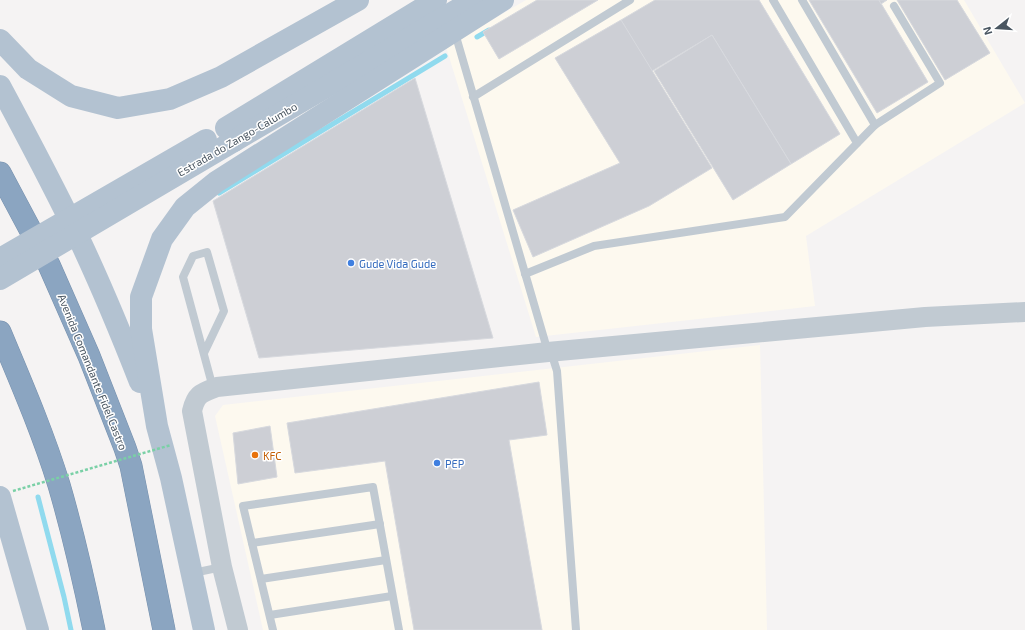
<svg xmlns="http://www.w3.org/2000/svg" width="1025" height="630" font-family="'Exo 2',sans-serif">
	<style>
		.commercial { fill: #fdf9ef }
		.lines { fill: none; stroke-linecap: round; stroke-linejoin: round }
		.stream { stroke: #90daee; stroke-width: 5 }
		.building { fill: #cdcfd5; stroke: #d7d9de }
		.motorway-casing { stroke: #7690ad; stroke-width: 23 }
		.service { stroke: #c1cad2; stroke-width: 8 }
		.tertiary { stroke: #c1cad2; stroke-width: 20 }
		.primary { stroke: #b3c2d1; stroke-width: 22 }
		.motorway { stroke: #8ba5c1; stroke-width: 22 }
		.path-bridge { stroke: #7ad0a6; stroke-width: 2.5; stroke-dasharray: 3 2; stroke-linecap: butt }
		.primary-bridge { stroke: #b3c2d1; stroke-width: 22 }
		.shop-dot { fill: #3f7fe0; stroke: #fff; stroke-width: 1.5 }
		.food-dot { fill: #e8710a; stroke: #fff; stroke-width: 1.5 }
		.labels { text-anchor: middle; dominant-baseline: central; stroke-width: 3; stroke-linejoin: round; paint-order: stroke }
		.street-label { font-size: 11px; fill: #4a5661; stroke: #fff }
		.shop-label { font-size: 11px; fill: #366cbe; stroke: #fff; text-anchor: start }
		.food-label { font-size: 11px; fill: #c56008; stroke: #fff; text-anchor: start }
	</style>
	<rect width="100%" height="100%" fill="#f5f3f3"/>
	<g class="commercial">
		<path d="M 526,0 L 964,0 L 1025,103 L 806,236 L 815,306 L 536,337 L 446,47 Z"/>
		<path d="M 760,345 L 767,630 L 263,630 L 215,416 L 223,405 Z"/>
	</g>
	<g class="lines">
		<g class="stream">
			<path d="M 477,37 L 489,30"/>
			<path d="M 219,193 L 445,56"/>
			<path d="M 38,497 L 64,597 L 71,630"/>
		</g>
	</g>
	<g class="building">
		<path d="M 537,0 L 598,0 L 499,59 L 483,32 Z"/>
		<path d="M 655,0 L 759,0 L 840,134 L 791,164 L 712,35 L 652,71 L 621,20 Z"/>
		<path d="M 809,0 L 879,0 L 928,82 L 877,113 Z"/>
		<path d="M 879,0 L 887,0 L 881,4 Z"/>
		<path d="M 897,0 L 957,0 L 990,53 L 945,80 Z"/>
		<path d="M 621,20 L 712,168 L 649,206 L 533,257 L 513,210 L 620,163 L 555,58 Z"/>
		<path d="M 712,35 L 791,164 L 733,200 L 654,71 Z"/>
		<path d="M 415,78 L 493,338 L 259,358 L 213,201 Z"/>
		<path d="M 539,382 L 547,435 L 509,440 L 542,630 L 414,630 L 385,461 L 295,473 L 287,423 Z"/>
		<path d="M 270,426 L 277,477 L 238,484 L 233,433 Z"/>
	</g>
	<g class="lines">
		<g class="motorway-casing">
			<g id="motorway">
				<path d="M 0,173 L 49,265 L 89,356 L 125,448 L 131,466 L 164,630"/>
				<path d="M 0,332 C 21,382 43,433 59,485 C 73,533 84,581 94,630"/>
			</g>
		</g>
		<g class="service">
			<path d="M 773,0 L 857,143"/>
			<path d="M 802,0 L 875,125"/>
			<path d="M 455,33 L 548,352"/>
			<path d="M 473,97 L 630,0"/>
			<path d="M 525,274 L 594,246 L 785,217 L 875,125 L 940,83 L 894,6"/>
			<path d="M 551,352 L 557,371 L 576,630"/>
			<path d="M 204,353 L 224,311 L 207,252 L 193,256 L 183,277 L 213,388"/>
			<path d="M 252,543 L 380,524"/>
			<path d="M 193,573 L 222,567"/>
			<path d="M 261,579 L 386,560"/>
			<path d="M 270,615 L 392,596"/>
			<path d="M 273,630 L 243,506 L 373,487 L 399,630"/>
		</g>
		<path class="tertiary" d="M 238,630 L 222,567 L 192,411 C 196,394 201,393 217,387 L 548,352 L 925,317 L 1025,312"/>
		<g class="primary">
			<path d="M 0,40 L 28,69 L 71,96 L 118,108 L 170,99 L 221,77 L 358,0"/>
			<path d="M 0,86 C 28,138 56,191 82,245 C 103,290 122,336 140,382"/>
			<path d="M 226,128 L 436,0"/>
			<path d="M 234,141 L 474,0"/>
			<path d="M 0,497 L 38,630"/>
			<path d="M 204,630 L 171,478 L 157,426 L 141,329 L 141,297 L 162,239 L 185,207 L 216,182 L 503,0"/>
		</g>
		<use href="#motorway" class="motorway"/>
		<path class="path-bridge" d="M 13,491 L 171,445"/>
		<g class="primary-bridge">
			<path d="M 0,259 L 206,140"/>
			<path d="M 0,279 L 234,141"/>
		</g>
	</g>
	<g class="shop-dot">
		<circle cx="351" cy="263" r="4"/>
		<circle cx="437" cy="463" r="4"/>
	</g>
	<circle class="food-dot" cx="255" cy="455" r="4"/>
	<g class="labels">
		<g class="street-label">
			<text transform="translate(237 139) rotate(-30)">Estrada do Zango-Calumbo</text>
			<text transform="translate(93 372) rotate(68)">Avenida Comandante Fidel Castro</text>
		</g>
		<g class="shop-label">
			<text x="359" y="263">Gude Vida Gude</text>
			<text x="445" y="463">PEP</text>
		</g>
		<g class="food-label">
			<text x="263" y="455">KFC</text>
		</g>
	</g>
	<g transform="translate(997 28) rotate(253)" stroke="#ffffff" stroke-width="3" paint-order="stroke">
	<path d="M0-3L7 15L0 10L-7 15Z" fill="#4a5661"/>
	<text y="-6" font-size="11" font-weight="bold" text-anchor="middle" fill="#4a5661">N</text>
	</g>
</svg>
